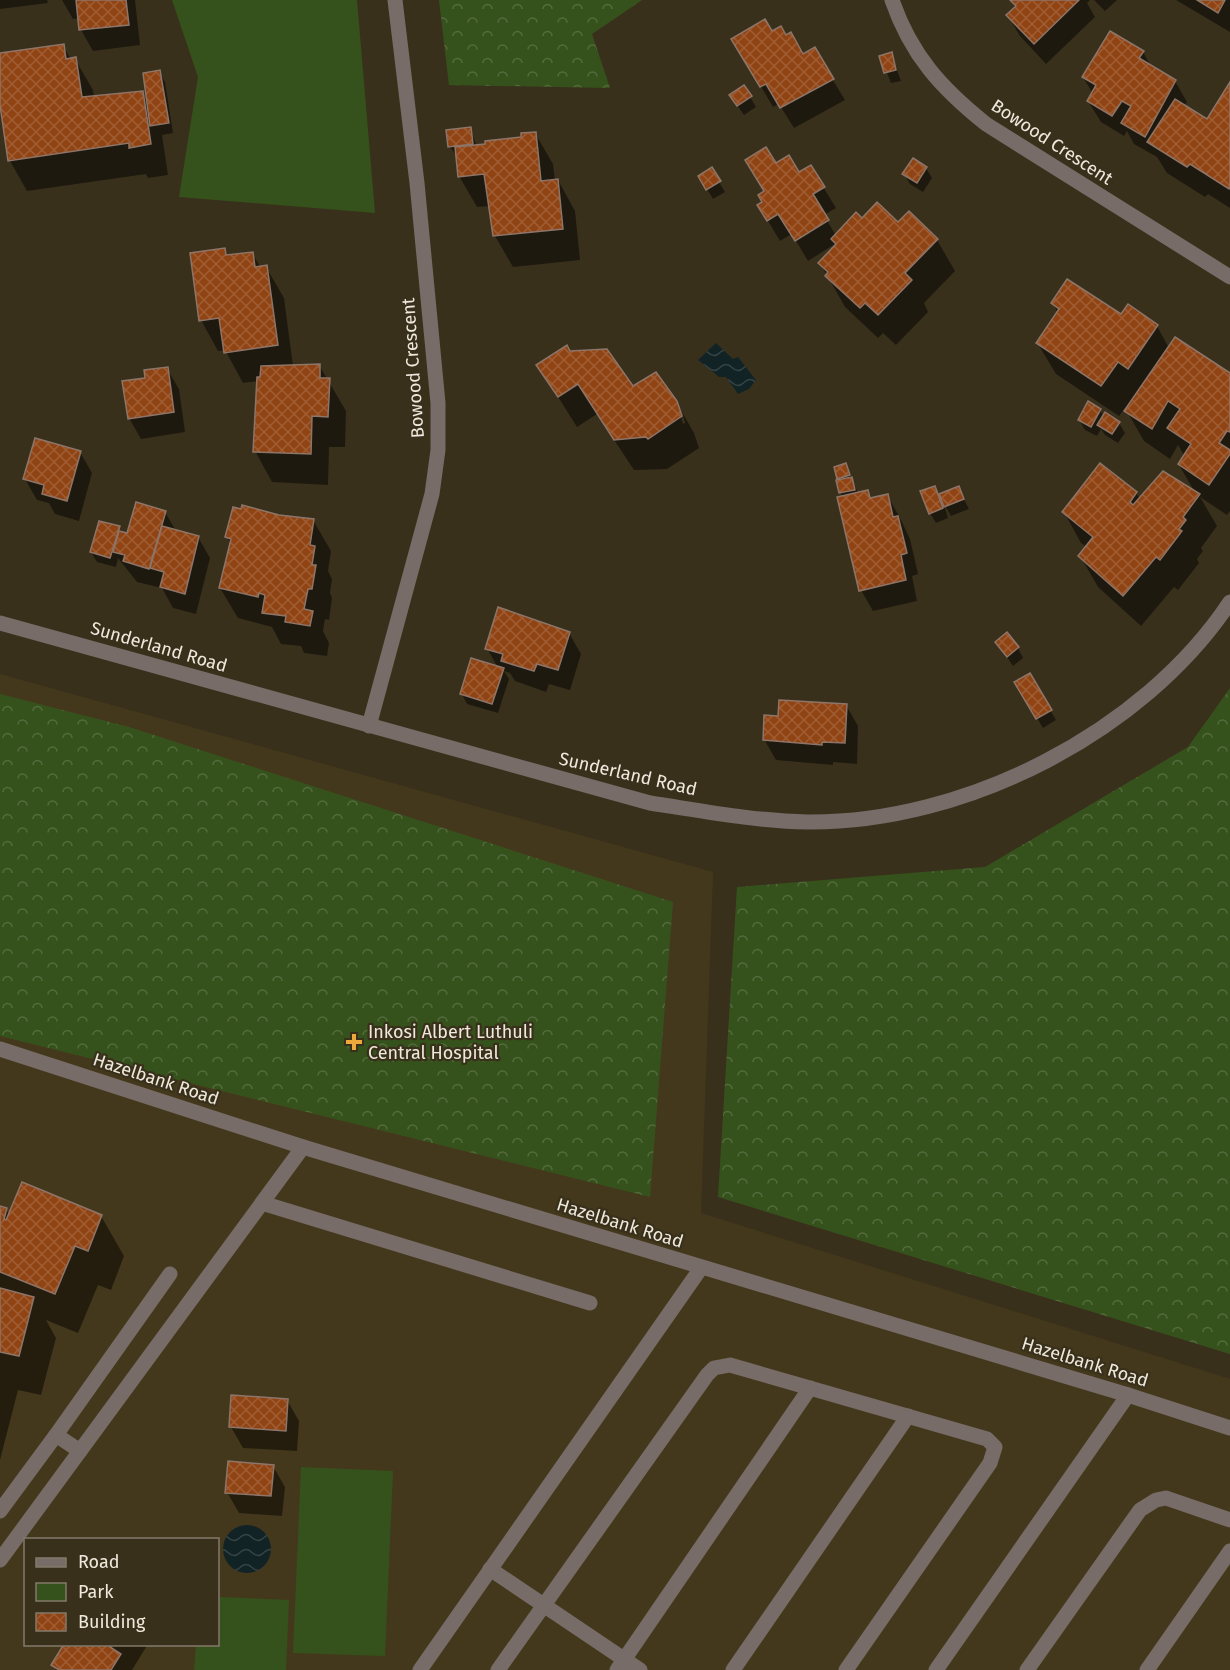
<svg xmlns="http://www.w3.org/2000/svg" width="1230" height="1670" font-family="'Fira Sans',sans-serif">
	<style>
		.built { fill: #44381c; fill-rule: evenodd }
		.green { fill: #36521c }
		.forest { fill: url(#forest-crowns) }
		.water { fill: url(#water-waves) }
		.shadow { fill: #0007 }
		.building { fill: url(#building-cross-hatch); stroke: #8d7569; stroke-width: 1.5 }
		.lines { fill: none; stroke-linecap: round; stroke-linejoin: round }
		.lane { stroke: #776c67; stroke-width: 15 }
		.street { stroke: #776c67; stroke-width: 15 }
		.poi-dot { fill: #eda83b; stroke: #39301c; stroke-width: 2 }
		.labels { text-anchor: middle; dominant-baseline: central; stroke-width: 4.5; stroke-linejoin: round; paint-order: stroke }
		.street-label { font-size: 18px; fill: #efe9dd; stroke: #39301c }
		.poi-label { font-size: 18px; fill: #efe9dd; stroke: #39301c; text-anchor: start }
	</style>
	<defs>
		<pattern id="forest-crowns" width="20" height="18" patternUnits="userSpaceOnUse" patternTransform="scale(1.5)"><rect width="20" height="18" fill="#36521c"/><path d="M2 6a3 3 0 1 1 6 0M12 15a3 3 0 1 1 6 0" fill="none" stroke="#536b3d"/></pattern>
		<pattern id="water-waves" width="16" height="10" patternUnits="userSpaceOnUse" patternTransform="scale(1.5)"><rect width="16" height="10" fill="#122326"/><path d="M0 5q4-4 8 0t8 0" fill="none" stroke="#354345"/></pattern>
		<pattern id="building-cross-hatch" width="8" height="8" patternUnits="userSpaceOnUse" patternTransform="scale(1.5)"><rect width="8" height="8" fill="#904313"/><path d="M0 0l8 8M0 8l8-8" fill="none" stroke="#a05e35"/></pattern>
	</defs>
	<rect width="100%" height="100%" fill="#39301c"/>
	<path class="built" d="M 0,674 L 713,872 L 701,1213 L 1230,1379 L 1230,1670 L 0,1670 ZM 26,1540 L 218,1540 L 218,1644 L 26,1644 Z"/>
	<g class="green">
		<path d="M 172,0 L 357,0 L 375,213 L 179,197 L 198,77 Z"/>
		<path d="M 301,1467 L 393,1471 L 385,1656 L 293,1653 Z"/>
		<path d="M 218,1597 L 289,1600 L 286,1670 L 194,1670 L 196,1645 L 218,1644 Z"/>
	</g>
	<g class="forest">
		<path d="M 439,0 L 642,0 L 592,34 L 610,88 L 449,85 Z"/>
		<path d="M 1230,688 L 1230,1354 L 718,1197 L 737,887 L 985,867 L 1188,747 Z"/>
		<path d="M 0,694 L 129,727 L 673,902 L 650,1197 L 0,1036 Z"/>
	</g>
	<g class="water">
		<path d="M 716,343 L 733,359 L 738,357 L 756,380 L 749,389 L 738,394 L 726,377 L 719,377 L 698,360 Z"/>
		<circle cx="247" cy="1549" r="24"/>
	</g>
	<g class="shadow">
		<path d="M 0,0 L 47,0 L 48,3 L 0,9 Z"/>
		<path d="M 62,0 L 135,0 L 140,45 L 93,51 L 81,30 L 79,18 L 73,19 Z"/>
		<path d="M 1011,0 L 1090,0 L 1087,3 L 1095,17 L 1046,64 L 1020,36 L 1008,16 L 1016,8 Z"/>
		<path d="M 1094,0 L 1117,0 L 1105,11 Z"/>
		<path d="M 1176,0 L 1230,0 L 1230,32 Z"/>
		<path d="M 772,33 L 786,37 L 803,56 L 814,49 L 845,100 L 794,128 L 779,104 L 773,107 L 733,39 Z"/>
		<path d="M 63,45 L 71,60 L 75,59 L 93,90 L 94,97 L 142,92 L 148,103 L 159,72 L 165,82 L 173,133 L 162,135 L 168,175 L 148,178 L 146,174 L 27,191 L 10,161 L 0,95 L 0,70 Z"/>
		<path d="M 1143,52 L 1152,68 L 1175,81 L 1187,102 L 1184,106 L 1207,121 L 1230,84 L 1230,208 L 1208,194 L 1205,197 L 1167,173 L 1157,157 L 1134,144 L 1127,131 L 1124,136 L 1101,122 L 1088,101 L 1093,94 L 1083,77 Z"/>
		<path d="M 891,54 L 901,81 L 891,83 L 881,57 Z"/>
		<path d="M 744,87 L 756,107 L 744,115 L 737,105 Z"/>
		<path d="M 470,128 L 477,147 L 535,133 L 553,164 L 555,181 L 558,180 L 575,211 L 580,260 L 513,267 L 495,236 L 491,206 L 477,207 L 459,176 L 457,156 L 449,146 Z"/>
		<path d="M 775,165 L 799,174 L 811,167 L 836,208 L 824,215 L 836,236 L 862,220 L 898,225 L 909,213 L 937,240 L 955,271 L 924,303 L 928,312 L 896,345 L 883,333 L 878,338 L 845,307 L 820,263 L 838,242 L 808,261 L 792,234 L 780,241 L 759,206 L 764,203 Z"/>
		<path d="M 926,168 L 932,178 L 923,192 L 910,184 L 904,174 Z"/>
		<path d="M 711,169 L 725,192 L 713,199 L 700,177 Z"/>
		<path d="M 224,249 L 228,256 L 252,253 L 261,268 L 266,267 L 284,298 L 293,366 L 319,365 L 346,411 L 345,447 L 329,447 L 328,485 L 272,482 L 255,451 L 258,381 L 243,383 L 225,350 L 218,351 L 201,320 Z"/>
		<path d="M 1053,303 L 1157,326 L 1169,348 L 1230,375 L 1230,511 L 1227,515 L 1200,497 L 1217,526 L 1201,548 L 1203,551 L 1197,559 L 1199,563 L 1178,590 L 1174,587 L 1141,626 L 1098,587 L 1080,556 L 1087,547 L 1081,543 L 1064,512 L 1136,493 L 1140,499 L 1196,494 L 1179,465 L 1185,457 L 1178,445 L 1170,459 L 1144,441 L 1125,408 L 1119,416 L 1056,374 L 1038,344 L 1058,313 Z"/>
		<path d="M 570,352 L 633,389 L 676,402 L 681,411 L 678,407 L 683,424 L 685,423 L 682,412 L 694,433 L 699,448 L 667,469 L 634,470 L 597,414 L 577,427 L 538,365 Z"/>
		<path d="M 167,369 L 179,389 L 185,432 L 141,439 L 129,418 L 146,379 Z"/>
		<path d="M 1100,410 L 1104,417 L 1119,423 L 1125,433 L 1118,443 L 1105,435 L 1101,429 L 1097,436 L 1085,430 L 1079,420 Z"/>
		<path d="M 80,452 L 92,473 L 79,521 L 55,514 L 49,503 L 37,500 L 25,479 Z"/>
		<path d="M 846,465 L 858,493 L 867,491 L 871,499 L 887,495 L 899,516 L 910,539 L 918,574 L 912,576 L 917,601 L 873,611 L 861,590 L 836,468 Z"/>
		<path d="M 934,488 L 939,495 L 958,488 L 969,509 L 951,516 L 944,504 L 948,518 L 936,523 L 930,513 Z"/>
		<path d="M 165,512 L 176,531 L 198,537 L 210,558 L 196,614 L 173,608 L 162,588 L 137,582 L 118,558 L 116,567 L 97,562 L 91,552 L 119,528 L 122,533 L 128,535 Z"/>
		<path d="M 278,516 L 313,520 L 331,551 L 328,571 L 332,579 L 330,593 L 332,598 L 329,620 L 325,619 L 323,631 L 329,643 L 327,656 L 304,653 L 301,646 L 281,644 L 272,627 L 238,618 L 220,588 L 231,545 L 227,537 Z"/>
		<path d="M 569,633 L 581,654 L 570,690 L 549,684 L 546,692 L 515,681 L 510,673 L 504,671 L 509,679 L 498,713 L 467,704 L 462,694 L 498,668 L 487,648 Z"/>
		<path d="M 997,642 L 1018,648 L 1023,658 L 1013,666 Z"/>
		<path d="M 1029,675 L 1056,720 L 1043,728 L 1016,682 Z"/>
		<path d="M 846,705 L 858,726 L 857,764 L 833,762 L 833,765 L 776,760 L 764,739 Z"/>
		<path d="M 0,1207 L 6,1209 L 10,1216 L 101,1216 L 124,1256 L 111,1290 L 98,1285 L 78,1333 L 46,1320 L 56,1338 L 41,1395 L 18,1390 L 0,1460 Z"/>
		<path d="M 287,1400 L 299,1421 L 297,1451 L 243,1448 L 231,1427 Z"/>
		<path d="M 273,1466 L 285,1487 L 282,1516 L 239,1513 L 227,1492 Z"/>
		<path d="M 65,1644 L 148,1644 L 132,1670 L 56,1670 L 53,1665 Z"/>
	</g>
	<g class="building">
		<path d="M 76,0 L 126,0 L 129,25 L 79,30 Z"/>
		<path d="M 1010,0 L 1079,0 L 1034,44 L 1006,15 L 1016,6 Z"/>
		<path d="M 1197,0 L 1225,0 L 1218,13 Z"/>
		<path d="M 765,19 L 772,31 L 781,26 L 786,35 L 791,32 L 803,54 L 815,47 L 834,79 L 780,108 L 766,84 L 760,87 L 731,39 Z"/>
		<path d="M 1110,31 L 1144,51 L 1139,58 L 1176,80 L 1145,137 L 1121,123 L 1131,106 L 1122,101 L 1112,116 L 1087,101 L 1096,85 L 1082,77 Z"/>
		<path d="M 64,44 L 66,59 L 76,57 L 82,97 L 143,91 L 151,144 L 129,148 L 129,143 L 8,161 L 0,105 L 0,53 Z"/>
		<path d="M 892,52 L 896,70 L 884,73 L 879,56 Z"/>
		<path d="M 160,70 L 169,123 L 150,126 L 143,73 Z"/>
		<path d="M 1230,82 L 1230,187 L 1229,189 L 1190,164 L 1187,167 L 1147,142 L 1175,99 L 1207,119 Z"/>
		<path d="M 744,85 L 752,96 L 737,106 L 729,95 Z"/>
		<path d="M 471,127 L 473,144 L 448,147 L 446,130 Z"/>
		<path d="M 536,132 L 541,181 L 558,179 L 563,229 L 493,236 L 484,174 L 458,177 L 455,147 L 485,144 L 485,141 L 521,137 L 521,133 Z"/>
		<path d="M 766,147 L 776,163 L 789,155 L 799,172 L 811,165 L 825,187 L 813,194 L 829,220 L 795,241 L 778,214 L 767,221 L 757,205 L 762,202 L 758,195 L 764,191 L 745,160 Z"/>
		<path d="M 913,158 L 927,167 L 917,183 L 902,174 Z"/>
		<path d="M 712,167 L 721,181 L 706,190 L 698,176 Z"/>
		<path d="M 877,202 L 898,222 L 909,211 L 938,239 L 905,273 L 912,280 L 878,315 L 865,303 L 860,308 L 825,276 L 828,272 L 818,263 L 836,244 L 831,239 L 856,212 L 862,218 Z"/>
		<path d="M 225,248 L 226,255 L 253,252 L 255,267 L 267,265 L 278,345 L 224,353 L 219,318 L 199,321 L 190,253 Z"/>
		<path d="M 1067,279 L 1121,314 L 1128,304 L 1158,325 L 1128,369 L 1118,362 L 1101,386 L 1036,343 L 1059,309 L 1051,303 Z"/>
		<path d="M 1175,337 L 1230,373 L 1230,432 L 1227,431 L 1219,443 L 1230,450 L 1230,454 L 1209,485 L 1178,464 L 1191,444 L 1167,428 L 1180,409 L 1168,401 L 1152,429 L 1124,411 Z"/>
		<path d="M 567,345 L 570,351 L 607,349 L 633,386 L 656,372 L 677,401 L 682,416 L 648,439 L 646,437 L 614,440 L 578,384 L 558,397 L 536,365 Z"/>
		<path d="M 320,364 L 320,378 L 330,378 L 328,417 L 312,416 L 311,454 L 253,452 L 257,377 L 260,377 L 261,366 Z"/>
		<path d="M 168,367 L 174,412 L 128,419 L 122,381 L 145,378 L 144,370 Z"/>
		<path d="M 1088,401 L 1101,409 L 1091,427 L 1078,420 Z"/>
		<path d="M 1105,412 L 1120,422 L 1112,434 L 1097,425 Z"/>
		<path d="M 35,438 L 81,451 L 67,501 L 42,494 L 44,485 L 23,479 Z"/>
		<path d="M 846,463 L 850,475 L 837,479 L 834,467 Z"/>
		<path d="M 1100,463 L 1137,492 L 1130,502 L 1133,505 L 1163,471 L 1200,494 L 1183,517 L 1186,520 L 1179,529 L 1182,531 L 1160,560 L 1156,557 L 1123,596 L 1078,556 L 1093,537 L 1062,512 Z"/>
		<path d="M 852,477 L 855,490 L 839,493 L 836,480 Z"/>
		<path d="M 935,486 L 943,508 L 929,514 L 920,491 Z"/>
		<path d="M 959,486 L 964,499 L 944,507 L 939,494 Z"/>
		<path d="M 868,490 L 870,498 L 888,494 L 893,517 L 898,516 L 907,553 L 901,555 L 906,580 L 859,591 L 837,497 Z"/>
		<path d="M 136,502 L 166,511 L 149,569 L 123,561 L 125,555 L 113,552 L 119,531 L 127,533 Z"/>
		<path d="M 242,505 L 279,515 L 314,519 L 310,545 L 315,546 L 312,565 L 316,565 L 312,589 L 308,589 L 304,609 L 313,611 L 310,626 L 285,622 L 286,616 L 262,613 L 265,595 L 259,593 L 258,597 L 219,588 L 231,539 L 225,537 L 233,507 L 241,509 Z"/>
		<path d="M 99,521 L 120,526 L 110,558 L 90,552 Z"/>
		<path d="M 162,526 L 199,536 L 185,594 L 160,587 L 164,572 L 150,568 Z"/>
		<path d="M 498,607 L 570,632 L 558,670 L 537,664 L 534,671 L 501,661 L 503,654 L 485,649 Z"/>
		<path d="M 1007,632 L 1019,647 L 1007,657 L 995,642 Z"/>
		<path d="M 471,658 L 504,668 L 492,704 L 460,694 Z"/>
		<path d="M 1030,673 L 1052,710 L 1036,719 L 1014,682 Z"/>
		<path d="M 779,700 L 847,704 L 845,743 L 822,742 L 822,745 L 763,740 L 764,715 L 778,716 Z"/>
		<path d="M 22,1182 L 102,1215 L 88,1251 L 75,1246 L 55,1294 L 0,1272 L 0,1206 L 7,1208 L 4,1219 L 6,1220 Z"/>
		<path d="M 0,1288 L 34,1297 L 19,1356 L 0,1352 Z"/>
		<path d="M 231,1395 L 288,1399 L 286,1431 L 229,1427 Z"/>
		<path d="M 228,1461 L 274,1465 L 271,1496 L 225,1493 Z"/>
		<path d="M 64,1644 L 112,1644 L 110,1647 L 121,1654 L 111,1670 L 59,1670 L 51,1665 Z"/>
	</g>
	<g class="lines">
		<g class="lane">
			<path d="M 262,1203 L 590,1303"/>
			<path d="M 80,1451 L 56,1435 L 170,1274"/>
			<path d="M 0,1511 L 56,1435"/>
			<path d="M 0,1560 L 303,1147"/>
			<path d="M 490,1569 L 640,1670"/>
			<path d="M 420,1670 L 701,1268"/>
			<path d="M 498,1670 L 707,1375 L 714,1368 L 730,1365 L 987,1439 L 995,1447 L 990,1463 L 846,1670"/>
			<path d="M 617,1670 L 810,1388"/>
			<path d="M 733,1670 L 908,1416"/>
			<path d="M 936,1670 L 1128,1395"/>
			<path d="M 1027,1670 L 1140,1510 L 1156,1500 L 1166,1498 L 1230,1520"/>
			<path d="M 1147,1670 L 1230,1551"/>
		</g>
		<g class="street">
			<path d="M 892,0 C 911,55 941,88 986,124 L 1230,277"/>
			<path d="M 0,623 L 650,803 C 703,811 754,821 808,822 C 965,823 1143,733 1230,602"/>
			<path d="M 369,726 L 432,494 L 438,450 L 438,403 L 417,183 L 395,0"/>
			<path d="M 0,1049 L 303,1147 L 1128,1395 L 1230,1428"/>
		</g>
	</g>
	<path class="poi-dot" d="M351 1033h6v6h6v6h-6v6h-6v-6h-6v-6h6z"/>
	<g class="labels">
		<g class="street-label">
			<text transform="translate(1052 142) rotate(33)">Bowood Crescent</text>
			<text transform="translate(413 368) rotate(-94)">Bowood Crescent</text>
			<text transform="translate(159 647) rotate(16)">Sunderland Road</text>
			<text transform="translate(628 774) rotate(13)">Sunderland Road</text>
			<text transform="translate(156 1079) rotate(18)">Hazelbank Road</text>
			<text transform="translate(620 1223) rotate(17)">Hazelbank Road</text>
			<text transform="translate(1085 1362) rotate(17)">Hazelbank Road</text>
		</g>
		<g class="poi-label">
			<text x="368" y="1032">Inkosi Albert Luthuli<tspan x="368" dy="21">Central Hospital</tspan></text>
		</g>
	</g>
	<rect x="24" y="1538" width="195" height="108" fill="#39301c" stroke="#827a69" stroke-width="1.5"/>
	<rect x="36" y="1558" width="30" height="9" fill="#776c67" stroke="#827a69" stroke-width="1.5"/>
	<text x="78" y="1568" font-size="18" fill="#efe9dd">Road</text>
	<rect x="36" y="1583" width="30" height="18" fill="#36521c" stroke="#827a69" stroke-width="1.5"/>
	<text x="78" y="1598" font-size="18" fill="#efe9dd">Park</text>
	<rect x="36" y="1613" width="30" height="18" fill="url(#building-cross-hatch)" stroke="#827a69" stroke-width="1.5"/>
	<text x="78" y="1628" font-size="18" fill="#efe9dd">Building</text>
</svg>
